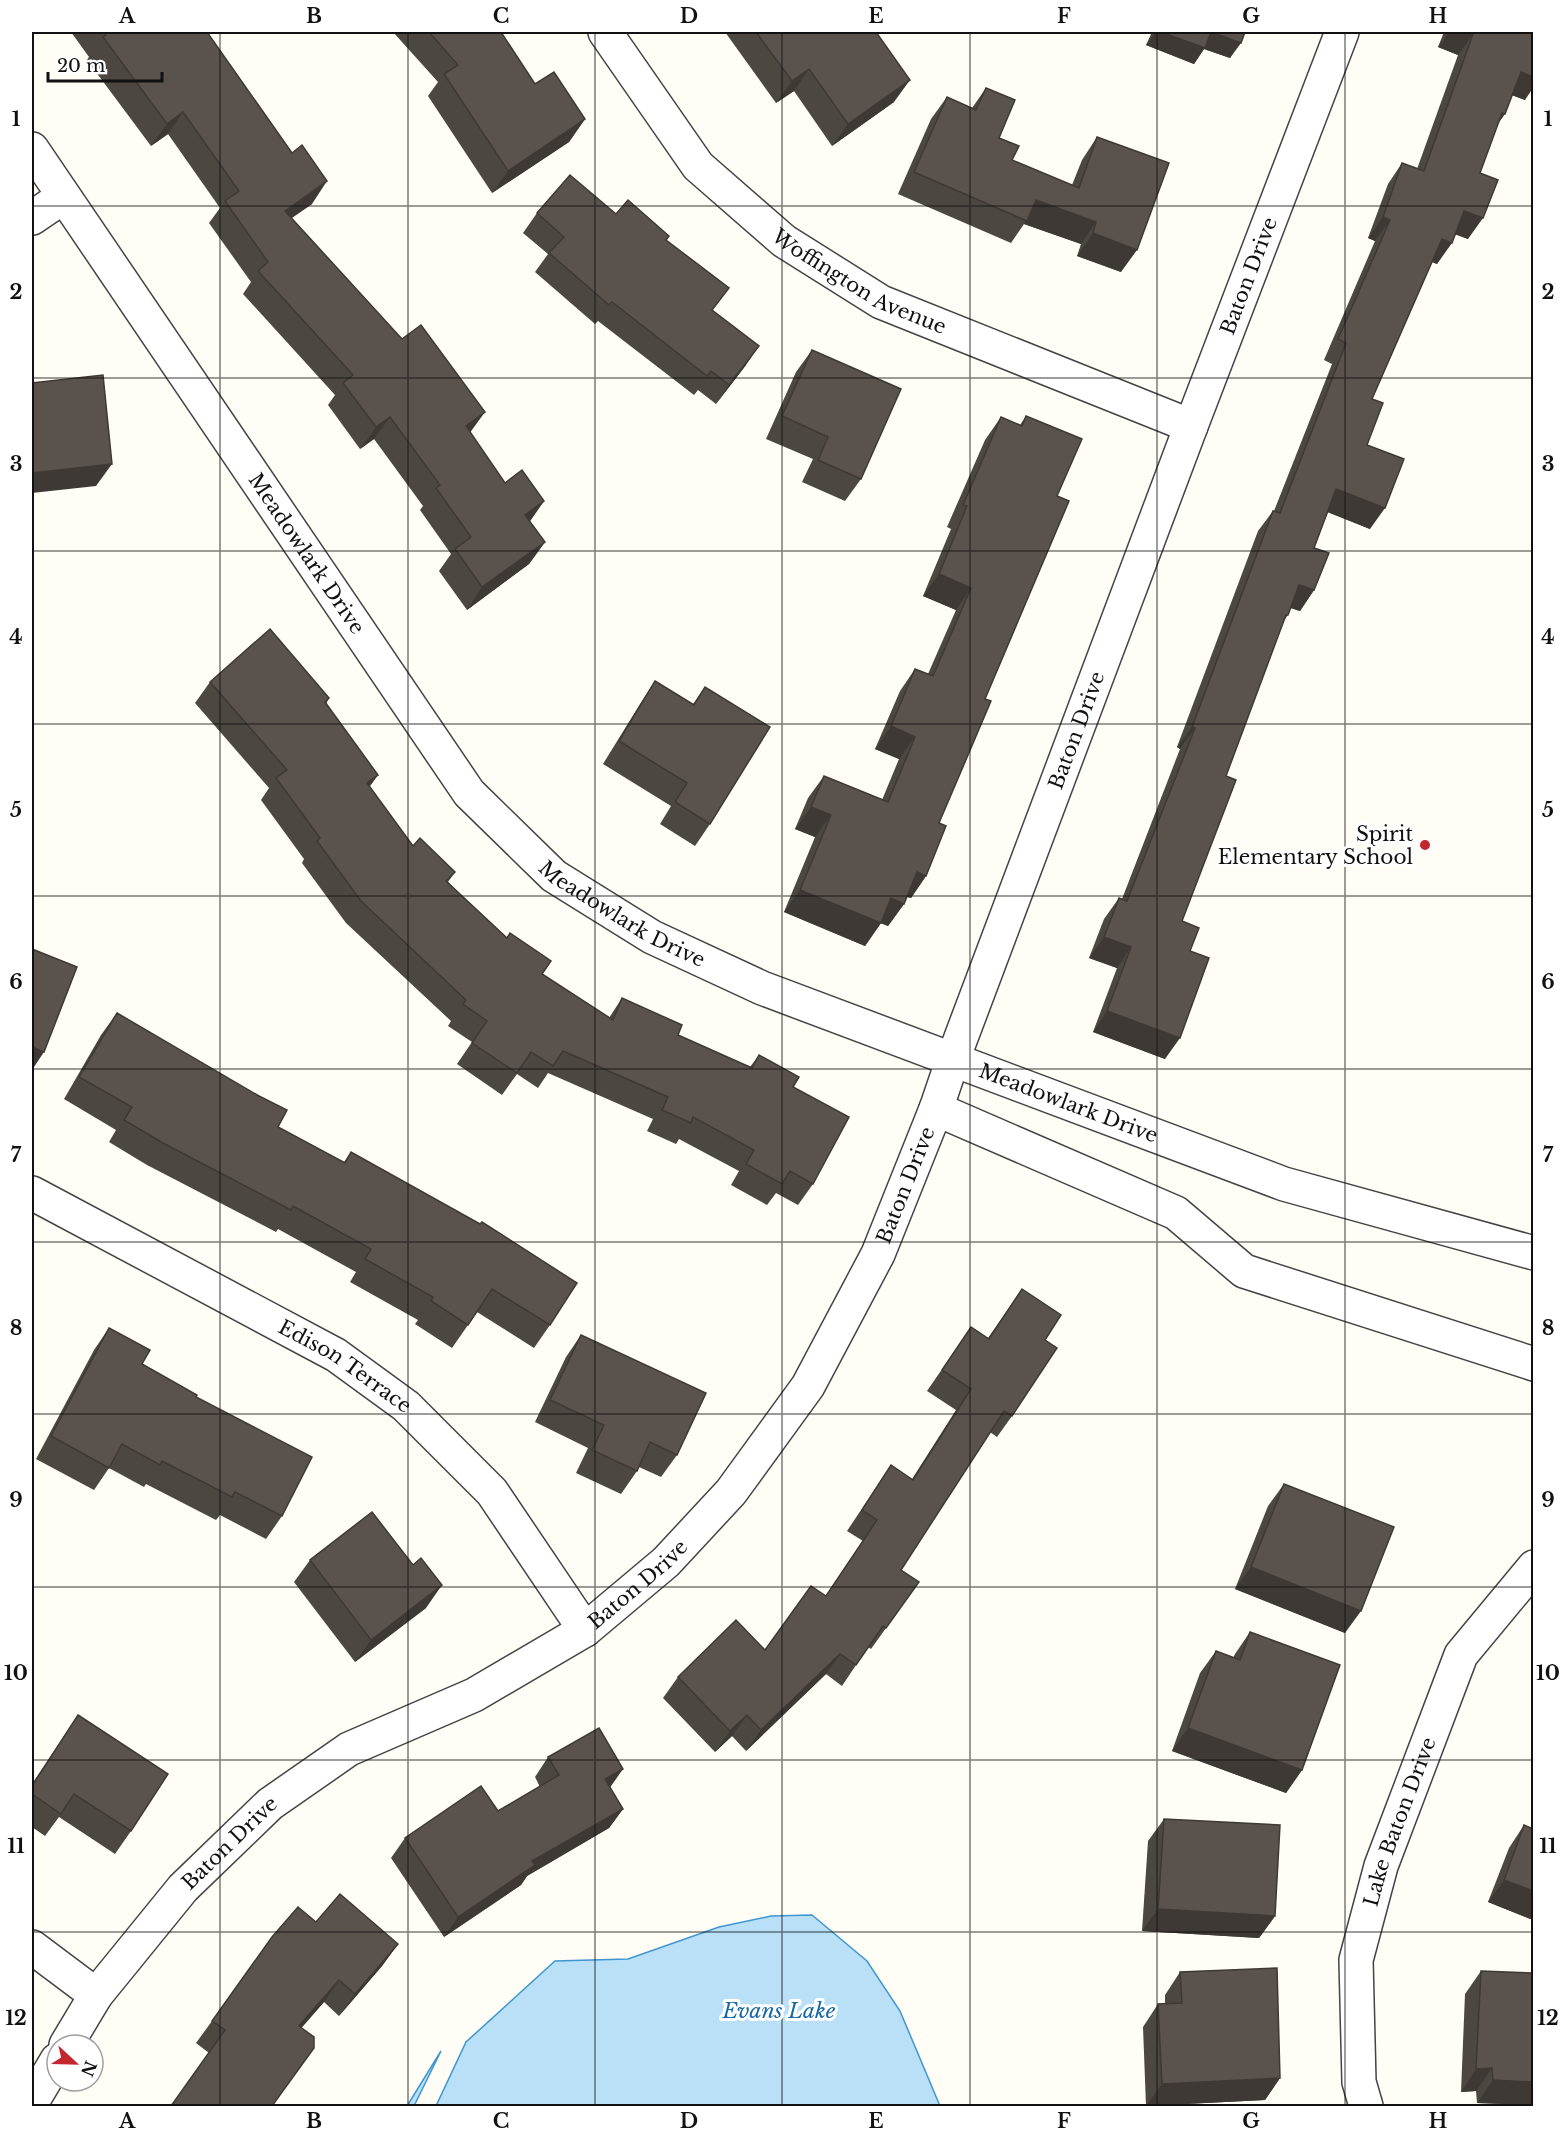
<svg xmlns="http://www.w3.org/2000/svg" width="1565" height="2138" font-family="'Libre Baskerville',serif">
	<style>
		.water { fill: #b9e0f7; stroke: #3f96cf; stroke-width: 1.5 }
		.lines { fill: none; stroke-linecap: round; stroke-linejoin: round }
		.minor-casing { stroke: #444; stroke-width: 36 }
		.minor { stroke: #fff; stroke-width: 33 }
		.wall { fill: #4d4742 }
		.shaded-wall { fill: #3f3936 }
		.building { fill: #5a524d; stroke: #3f3936; stroke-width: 1.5 }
		.grid { fill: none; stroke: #111; stroke-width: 1.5; stroke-opacity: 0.55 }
		.poi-dot { fill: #c4262e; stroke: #fff; stroke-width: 2 }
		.labels { text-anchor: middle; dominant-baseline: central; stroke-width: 6; stroke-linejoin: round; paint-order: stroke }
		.street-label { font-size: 20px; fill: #111; stroke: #fff }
		.poi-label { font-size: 20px; fill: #111; stroke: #fff; text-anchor: end }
		.water-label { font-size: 21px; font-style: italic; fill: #1768a6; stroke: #fff }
		.neatline { fill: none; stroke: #111; stroke-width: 2 }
		.grid-label { font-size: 20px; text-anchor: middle; font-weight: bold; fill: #111 }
	</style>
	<rect width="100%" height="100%" fill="#fffdf5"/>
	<g class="water">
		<path d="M 812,1915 L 867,1961 L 900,2011 L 940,2106 L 436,2106 L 466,2042 L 555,1961 L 628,1959 L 719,1927 L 771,1916 Z"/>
		<path d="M 441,2051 L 414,2106 L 407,2106 Z"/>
	</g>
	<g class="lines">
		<g class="minor-casing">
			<g id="minor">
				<path id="s1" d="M 605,32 L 698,166 L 784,241 L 881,302 L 1191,426"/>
				<path id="s2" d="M 32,149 L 469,793 L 554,876 L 652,937 L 762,988 L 1284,1184 L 1534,1253"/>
				<path d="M 32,218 L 63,197"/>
				<path d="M 936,1109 L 1176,1213 L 1244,1271 L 1534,1364"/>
				<path id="s3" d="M 32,1193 L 336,1355 L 406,1406 L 492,1492 L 585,1630"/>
				<path d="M 32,1947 L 96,1995"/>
				<path id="s4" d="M 66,2045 L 96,1995 L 183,1888 L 270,1804 L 349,1749 L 474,1695 L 585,1630 L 666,1562 L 731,1492 L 808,1386 L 878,1254 L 936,1109 L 953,1059 L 1191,426 L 1342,32"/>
				<path d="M 32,2102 L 57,2060"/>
				<path id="s5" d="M 1366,2106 L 1359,2082 L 1356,1960 L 1381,1866 L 1461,1655 L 1534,1567"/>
			</g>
		</g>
		<use href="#minor" class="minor"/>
	</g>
	<g class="wall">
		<path d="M 71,32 L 207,32 L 312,204 L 291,218 L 470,433 L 505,483 L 544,501 L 530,521 L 545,542 L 529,564 L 467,610 L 439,571 L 451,554 L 420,510 L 423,506 L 374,439 L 360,449 L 328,405 L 335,395 L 243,294 L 251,282 L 209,223 L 220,208 L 168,134 L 151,146 L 87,60 L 89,57 Z"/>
		<path d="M 393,32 L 501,32 L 535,84 L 585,119 L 569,142 L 492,193 L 428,96 L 438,82 Z"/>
		<path d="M 725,32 L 876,32 L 894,102 L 832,146 L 794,91 L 776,103 Z"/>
		<path d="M 1152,32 L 1245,32 L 1230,58 L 1204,49 L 1194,64 L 1146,45 Z"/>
		<path d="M 1444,32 L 1533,32 L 1525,100 L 1512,95 L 1497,124 L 1480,173 L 1468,239 L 1455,234 L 1437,264 L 1432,262 L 1372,399 L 1367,445 L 1370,529 L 1328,512 L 1314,548 L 1314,590 L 1300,611 L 1291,608 L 1288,615 L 1282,623 L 1226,776 L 1182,921 L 1190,951 L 1165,1059 L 1093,1032 L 1117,968 L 1089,958 L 1104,919 L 1119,898 L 1122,899 L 1180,749 L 1177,747 L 1258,531 L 1273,511 L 1274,511 L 1332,364 L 1324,360 L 1375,241 L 1368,238 L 1388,184 L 1402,163 L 1417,169 L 1458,55 L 1438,47 Z"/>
		<path d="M 986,88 L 999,138 L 1012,160 L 1072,185 L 1082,160 L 1097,137 L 1121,272 L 1077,256 L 1081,244 L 1024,224 L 1011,243 L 898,194 L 931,119 L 947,97 L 972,108 Z"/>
		<path d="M 537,213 L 616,214 L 666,240 L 746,365 L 716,404 L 698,390 L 694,395 L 598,321 L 595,324 L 535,272 L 548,254 L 523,233 Z"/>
		<path d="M 812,350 L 861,479 L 845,501 L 802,482 L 813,459 L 766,439 L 796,372 Z"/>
		<path d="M 1026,416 L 1057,496 L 985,699 L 939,823 L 926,876 L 911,898 L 907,897 L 904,904 L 888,926 L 881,923 L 865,946 L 784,912 L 815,837 L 795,829 L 808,798 L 824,776 L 882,800 L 899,759 L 875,749 L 900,691 L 915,669 L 928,674 L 956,610 L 923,596 L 951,529 L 947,527 L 985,440 L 1001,417 L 1020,425 Z"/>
		<path d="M 655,681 L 693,704 L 705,687 L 710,824 L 695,846 L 660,824 L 671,806 L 603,764 L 640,704 Z"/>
		<path d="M 210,682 L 329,698 L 326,704 L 378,775 L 369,786 L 413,846 L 455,872 L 448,882 L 542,974 L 609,1018 L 622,998 L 678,1035 L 750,1067 L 759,1055 L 793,1087 L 813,1184 L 798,1205 L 776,1193 L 767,1205 L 731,1185 L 739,1171 L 679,1139 L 676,1144 L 647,1131 L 653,1119 L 548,1073 L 538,1088 L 517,1074 L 502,1095 L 457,1064 L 472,1042 L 448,1026 L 451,1021 L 346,923 L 302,863 L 304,859 L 261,800 L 269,788 L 195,703 Z"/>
		<path d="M 117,1013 L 278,1127 L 344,1162 L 351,1152 L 550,1325 L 534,1348 L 477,1312 L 452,1348 L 415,1324 L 418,1320 L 350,1282 L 356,1272 L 278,1229 L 276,1232 L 147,1165 L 109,1142 L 116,1130 L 64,1099 L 101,1035 Z"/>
		<path d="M 1022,1289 L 1045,1340 L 1012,1416 L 997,1437 L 990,1432 L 901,1570 L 919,1582 L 871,1649 L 868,1647 L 842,1686 L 826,1674 L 746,1751 L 732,1736 L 715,1752 L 663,1698 L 678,1677 L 765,1650 L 826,1596 L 863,1541 L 847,1531 L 891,1465 L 912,1479 L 956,1410 L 927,1391 L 971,1327 L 988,1338 Z"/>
		<path d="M 109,1328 L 142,1364 L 196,1397 L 282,1516 L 266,1539 L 220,1515 L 216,1520 L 146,1484 L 144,1487 L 109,1468 L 94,1490 L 36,1459 L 94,1350 Z"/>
		<path d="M 581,1335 L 677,1455 L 661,1477 L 639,1467 L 637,1471 L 621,1494 L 576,1473 L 588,1448 L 535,1422 L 566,1357 Z"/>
		<path d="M 1284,1484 L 1345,1633 L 1235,1589 L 1268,1506 Z"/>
		<path d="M 310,1560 L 426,1608 L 355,1662 L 294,1582 Z"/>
		<path d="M 1250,1632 L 1302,1770 L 1286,1793 L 1172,1751 L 1200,1673 L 1216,1651 L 1233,1658 L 1235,1654 Z"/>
		<path d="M 78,1715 L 131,1831 L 115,1854 L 59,1817 L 45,1836 L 32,1827 L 32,1784 Z"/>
		<path d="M 548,1757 L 610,1788 L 623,1809 L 609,1828 L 527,1876 L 521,1885 L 444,1937 L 391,1858 L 405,1838 L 498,1811 L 540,1787 L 535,1777 Z"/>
		<path d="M 1164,1819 L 1275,1916 L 1259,1938 L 1142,1931 L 1148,1841 Z"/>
		<path d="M 1524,1825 L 1533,1829 L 1533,1920 L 1488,1902 L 1509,1848 Z"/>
		<path d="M 316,1922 L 398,1944 L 382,1966 L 339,2016 L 324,2002 L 302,2027 L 209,2053 L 196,2043 L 212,2021 Z"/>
		<path d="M 1481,1971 L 1533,1973 L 1533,2105 L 1477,2103 L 1476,2091 L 1461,2092 L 1465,1994 Z"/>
		<path d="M 1180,1972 L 1280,2078 L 1265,2100 L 1146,2106 L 1143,2027 L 1158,2004 L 1165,2004 L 1165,1995 Z"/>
	</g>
	<g class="shaded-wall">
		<path d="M 1156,32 L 1211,32 L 1241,43 L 1230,58 L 1204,49 L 1194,64 L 1146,45 Z"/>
		<path d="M 1449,32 L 1466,32 L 1473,34 L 1458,55 L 1438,47 Z"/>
		<path d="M 809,69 L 794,91 L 776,103 L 792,81 Z"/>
		<path d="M 1521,72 L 1533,77 L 1533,88 L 1525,100 L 1506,93 Z"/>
		<path d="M 910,80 L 894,102 L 832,146 L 848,124 Z"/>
		<path d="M 183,112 L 168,134 L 151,146 L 167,124 Z"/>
		<path d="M 1502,113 L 1505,114 L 1490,135 Z"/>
		<path d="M 585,119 L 569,142 L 492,193 L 508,171 Z"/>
		<path d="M 327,181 L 312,204 L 269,234 L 285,211 Z"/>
		<path d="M 1036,200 L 1096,222 L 1081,244 L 1024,224 Z"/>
		<path d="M 1464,211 L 1483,218 L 1468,239 L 1449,232 Z"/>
		<path d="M 1383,217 L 1390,220 L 1375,241 L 1368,238 Z"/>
		<path d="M 1093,233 L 1137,250 L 1121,272 L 1077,256 Z"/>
		<path d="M 1442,239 L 1452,243 L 1437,264 L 1427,260 Z"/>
		<path d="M 759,346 L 746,365 L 716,404 L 729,385 Z"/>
		<path d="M 485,412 L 469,434 L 466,426 Z"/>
		<path d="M 390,417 L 374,439 L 360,449 L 376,427 Z"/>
		<path d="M 112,464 L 96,486 L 32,493 L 32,473 Z"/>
		<path d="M 1336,489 L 1385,508 L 1370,529 L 1322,510 Z"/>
		<path d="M 544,501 L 528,524 L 525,515 Z"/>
		<path d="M 545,542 L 529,564 L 467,610 L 482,587 Z"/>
		<path d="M 939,574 L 971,588 L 956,610 L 923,596 Z"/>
		<path d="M 1299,585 L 1314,590 L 1300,611 L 1284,606 Z"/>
		<path d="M 891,726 L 915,737 L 899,759 L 875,749 Z"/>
		<path d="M 1192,727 L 1195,728 L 1180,749 L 1177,747 Z"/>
		<path d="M 378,775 L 363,796 L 367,783 Z"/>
		<path d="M 811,807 L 831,815 L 815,837 L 795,829 Z"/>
		<path d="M 917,872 L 926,876 L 911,898 L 902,895 Z"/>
		<path d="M 800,890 L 881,923 L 865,946 L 784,912 Z"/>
		<path d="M 891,898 L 904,904 L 888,926 L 875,921 Z"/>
		<path d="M 1104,937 L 1131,947 L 1117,968 L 1089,958 Z"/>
		<path d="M 1107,1011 L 1180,1038 L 1165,1059 L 1093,1032 Z"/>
		<path d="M 32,1047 L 44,1052 L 32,1070 Z"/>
		<path d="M 1251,1567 L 1361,1611 L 1345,1633 L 1235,1589 Z"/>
		<path d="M 442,1585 L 426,1608 L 355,1662 L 371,1640 Z"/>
		<path d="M 840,1654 L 826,1674 L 746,1751 L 761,1730 Z"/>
		<path d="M 747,1715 L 732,1736 L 715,1752 L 730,1731 Z"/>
		<path d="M 1188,1728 L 1302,1770 L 1286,1793 L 1172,1751 Z"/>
		<path d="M 623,1769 L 609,1789 L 605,1779 Z"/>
		<path d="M 623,1809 L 609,1828 L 527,1876 L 521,1885 L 444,1937 L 458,1917 L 532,1861 Z"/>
		<path d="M 1504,1880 L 1533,1891 L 1533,1920 L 1488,1902 Z"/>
		<path d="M 1158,1909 L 1275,1916 L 1259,1938 L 1142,1931 Z"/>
		<path d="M 398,1944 L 382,1966 L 339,2016 L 355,1994 Z"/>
		<path d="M 339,1980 L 324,2002 L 284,2048 L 299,2026 Z"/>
		<path d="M 1492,2068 L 1476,2091 L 1461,2092 L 1476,2069 Z"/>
		<path d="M 1280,2078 L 1265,2100 L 1146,2106 L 1162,2084 Z"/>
		<path d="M 1493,2080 L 1533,2082 L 1533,2105 L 1477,2103 Z"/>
	</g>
	<g class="building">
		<path d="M 103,32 L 207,32 L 292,153 L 302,145 L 327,181 L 285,211 L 402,339 L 421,325 L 485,412 L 466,426 L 505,483 L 522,470 L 544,501 L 525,515 L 545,542 L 482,587 L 455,549 L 471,537 L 436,488 L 440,485 L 390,417 L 376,427 L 343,383 L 353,375 L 258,271 L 268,262 L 225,201 L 239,191 L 183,112 L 167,124 L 103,37 L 106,35 Z"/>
		<path d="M 429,32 L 501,32 L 535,84 L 554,72 L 585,119 L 508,171 L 444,74 L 458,65 Z"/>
		<path d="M 756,32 L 876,32 L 910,80 L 848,124 L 809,69 L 792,81 Z"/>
		<path d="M 1161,32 L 1245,32 L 1241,43 L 1211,32 L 1205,48 Z"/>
		<path d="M 1466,32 L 1533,32 L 1533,77 L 1521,72 L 1505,114 L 1502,113 L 1480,173 L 1498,180 L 1483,218 L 1464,211 L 1452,243 L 1442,239 L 1372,399 L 1383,403 L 1367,445 L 1404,459 L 1385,508 L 1336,489 L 1314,548 L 1329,553 L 1314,590 L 1299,585 L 1288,615 L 1286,615 L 1226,776 L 1236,780 L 1182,921 L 1199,928 L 1190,951 L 1209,958 L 1180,1038 L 1107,1011 L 1131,947 L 1104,937 L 1119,898 L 1127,901 L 1195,728 L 1192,727 L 1273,511 L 1280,513 L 1346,343 L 1338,339 L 1390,220 L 1383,217 L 1402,163 L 1424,171 L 1473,34 Z"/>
		<path d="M 986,88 L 1015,100 L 999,138 L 1019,146 L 1012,160 L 1079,188 L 1097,137 L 1169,163 L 1137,250 L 1093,233 L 1096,222 L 1036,200 L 1027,221 L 914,172 L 947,97 L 976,110 Z"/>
		<path d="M 570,175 L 616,214 L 628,200 L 669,236 L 666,240 L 729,288 L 712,310 L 759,346 L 729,385 L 711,371 L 707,376 L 612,302 L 609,305 L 549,253 L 564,237 L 537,213 Z"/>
		<path d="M 812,350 L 901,389 L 861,479 L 818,460 L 828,437 L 782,416 Z"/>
		<path d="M 103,375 L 112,464 L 32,473 L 32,383 Z"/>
		<path d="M 1026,416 L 1082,439 L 1057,496 L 1069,501 L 985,699 L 991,701 L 939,823 L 946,826 L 926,876 L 917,872 L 904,904 L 891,898 L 881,923 L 800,890 L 831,815 L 811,807 L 824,776 L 888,802 L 915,737 L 891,726 L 915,669 L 933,676 L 971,588 L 939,574 L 967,506 L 963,505 L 1001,417 L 1022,426 Z"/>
		<path d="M 270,629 L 329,698 L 325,702 L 378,775 L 367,783 L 413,846 L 420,838 L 455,872 L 446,881 L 507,938 L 510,933 L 551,961 L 542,974 L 613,1020 L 622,998 L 682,1025 L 678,1035 L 752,1068 L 759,1055 L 799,1077 L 793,1087 L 849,1117 L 813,1184 L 790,1171 L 782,1184 L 746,1164 L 754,1150 L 693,1117 L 691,1123 L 662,1110 L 668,1097 L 563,1051 L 553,1066 L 531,1052 L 517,1073 L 472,1043 L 487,1021 L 463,1004 L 466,1000 L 361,901 L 317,841 L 320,838 L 276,778 L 287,770 L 210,682 Z"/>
		<path d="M 655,681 L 694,705 L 705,687 L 770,727 L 710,824 L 675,802 L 687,783 L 619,741 Z"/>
		<path d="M 32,949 L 77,967 L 44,1052 L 32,1047 Z"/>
		<path d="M 117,1013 L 259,1096 L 287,1110 L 278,1127 L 345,1163 L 351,1152 L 480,1224 L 482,1222 L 577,1283 L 550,1325 L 492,1289 L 468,1325 L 431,1301 L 433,1297 L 365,1259 L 371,1249 L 293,1206 L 291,1210 L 163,1143 L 124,1120 L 132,1107 L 79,1077 Z"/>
		<path d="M 1022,1289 L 1061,1315 L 1045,1340 L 1057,1348 L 1012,1416 L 1004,1411 L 901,1570 L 919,1582 L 886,1628 L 883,1626 L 856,1665 L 840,1654 L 761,1730 L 747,1715 L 730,1731 L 678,1677 L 736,1620 L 765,1650 L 811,1586 L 826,1596 L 877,1520 L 862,1510 L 891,1465 L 913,1480 L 971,1389 L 942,1370 L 971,1327 L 989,1339 Z"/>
		<path d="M 109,1328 L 150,1350 L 142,1364 L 197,1395 L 196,1397 L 312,1457 L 282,1516 L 235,1492 L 232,1497 L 162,1461 L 160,1465 L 122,1444 L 109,1468 L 51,1436 Z"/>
		<path d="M 581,1335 L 706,1393 L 677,1455 L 650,1442 L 637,1471 L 592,1450 L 604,1425 L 550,1400 Z"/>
		<path d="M 1284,1484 L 1394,1527 L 1361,1611 L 1251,1567 Z"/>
		<path d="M 372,1512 L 413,1565 L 421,1558 L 442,1585 L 371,1640 L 310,1560 Z"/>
		<path d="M 1250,1632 L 1340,1665 L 1302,1770 L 1188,1728 L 1216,1651 L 1240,1660 Z"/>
		<path d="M 78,1715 L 168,1774 L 131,1831 L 74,1794 L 61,1814 L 32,1794 L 32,1786 Z"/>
		<path d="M 599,1728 L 623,1769 L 605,1779 L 623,1809 L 532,1861 L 535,1865 L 458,1917 L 405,1838 L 481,1786 L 498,1811 L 559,1775 L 548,1757 Z"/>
		<path d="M 1164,1819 L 1280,1825 L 1275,1916 L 1158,1909 Z"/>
		<path d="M 1524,1825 L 1533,1829 L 1533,1891 L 1504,1880 Z"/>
		<path d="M 340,1894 L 398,1944 L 355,1994 L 339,1980 L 299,2026 L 314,2037 L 314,2048 L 272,2106 L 171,2106 L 225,2030 L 212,2021 L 272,1937 L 298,1907 L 316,1922 Z"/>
		<path d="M 1277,1968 L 1280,2078 L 1162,2084 L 1158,2004 L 1182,2003 L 1180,1972 Z"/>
		<path d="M 1481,1971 L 1533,1973 L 1533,2082 L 1493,2080 L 1492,2068 L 1476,2069 Z"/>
	</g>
	<path class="grid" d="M 220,32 L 220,2106M 408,32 L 408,2106M 595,32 L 595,2106M 782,32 L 782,2106M 970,32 L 970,2106M 1157,32 L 1157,2106M 1345,32 L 1345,2106M 32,206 L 1534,206M 32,378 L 1534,378M 32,551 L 1534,551M 32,724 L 1534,724M 32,896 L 1534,896M 32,1069 L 1534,1069M 32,1242 L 1534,1242M 32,1414 L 1534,1414M 32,1587 L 1534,1587M 32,1760 L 1534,1760M 32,1932 L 1534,1932"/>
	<circle class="poi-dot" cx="1425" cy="845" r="6"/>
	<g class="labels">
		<g class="street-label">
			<text stroke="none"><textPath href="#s4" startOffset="2206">Baton Drive</textPath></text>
			<text stroke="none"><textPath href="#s1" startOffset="363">Woffington Avenue</textPath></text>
			<text stroke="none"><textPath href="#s2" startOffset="489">Meadowlark Drive</textPath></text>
			<text stroke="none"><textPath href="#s4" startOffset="1720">Baton Drive</textPath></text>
			<text stroke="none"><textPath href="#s2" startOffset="975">Meadowlark Drive</textPath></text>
			<text stroke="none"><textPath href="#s2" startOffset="1461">Meadowlark Drive</textPath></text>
			<text stroke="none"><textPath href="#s4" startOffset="1234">Baton Drive</textPath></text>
			<text stroke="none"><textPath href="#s3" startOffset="358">Edison Terrace</textPath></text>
			<text stroke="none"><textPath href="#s4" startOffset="748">Baton Drive</textPath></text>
			<text stroke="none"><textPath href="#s5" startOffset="292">Lake Baton Drive</textPath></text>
			<text stroke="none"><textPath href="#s4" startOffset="261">Baton Drive</textPath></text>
		</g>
		<g class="poi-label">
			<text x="1413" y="834">Spirit<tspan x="1413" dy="23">Elementary School</tspan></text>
		</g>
		<g class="water-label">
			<text x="779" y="2011">Evans Lake</text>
		</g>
	</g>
	<rect width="1565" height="2138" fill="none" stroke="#ffffff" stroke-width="66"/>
	<g transform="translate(75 2063) rotate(112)"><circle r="28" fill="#ffffff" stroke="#a0a0a0" stroke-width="1.5"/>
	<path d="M0-4.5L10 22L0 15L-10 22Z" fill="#c4262e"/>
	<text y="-9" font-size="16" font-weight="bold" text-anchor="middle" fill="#111111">N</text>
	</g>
	<path d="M48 72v9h114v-9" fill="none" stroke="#111111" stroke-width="3"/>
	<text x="57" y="72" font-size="18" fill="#111111" stroke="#ffffff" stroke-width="4.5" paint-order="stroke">20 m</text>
	<rect x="33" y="33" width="1499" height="2072" class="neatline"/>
	<g class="grid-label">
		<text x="127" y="23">A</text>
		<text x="314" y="23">B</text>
		<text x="501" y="23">C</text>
		<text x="689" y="23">D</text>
		<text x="876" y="23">E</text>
		<text x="1064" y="23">F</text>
		<text x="1251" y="23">G</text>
		<text x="1438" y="23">H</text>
		<text x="16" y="126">1</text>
		<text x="1548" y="126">1</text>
		<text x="16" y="299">2</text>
		<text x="1548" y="299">2</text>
		<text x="16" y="471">3</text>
		<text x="1548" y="471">3</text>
		<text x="16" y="644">4</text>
		<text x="1548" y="644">4</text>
		<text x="16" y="817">5</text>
		<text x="1548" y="817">5</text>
		<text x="16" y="989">6</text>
		<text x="1548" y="989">6</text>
		<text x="16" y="1162">7</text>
		<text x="1548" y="1162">7</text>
		<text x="16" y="1335">8</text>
		<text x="1548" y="1335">8</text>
		<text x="16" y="1507">9</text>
		<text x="1548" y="1507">9</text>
		<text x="16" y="1680">10</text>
		<text x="1548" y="1680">10</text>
		<text x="16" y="1853">11</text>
		<text x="1548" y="1853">11</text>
		<text x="16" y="2025">12</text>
		<text x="1548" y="2025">12</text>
		<text x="127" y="2128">A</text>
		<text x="314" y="2128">B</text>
		<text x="501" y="2128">C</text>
		<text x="689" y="2128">D</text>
		<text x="876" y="2128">E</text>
		<text x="1064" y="2128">F</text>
		<text x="1251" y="2128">G</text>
		<text x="1438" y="2128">H</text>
	</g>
</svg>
